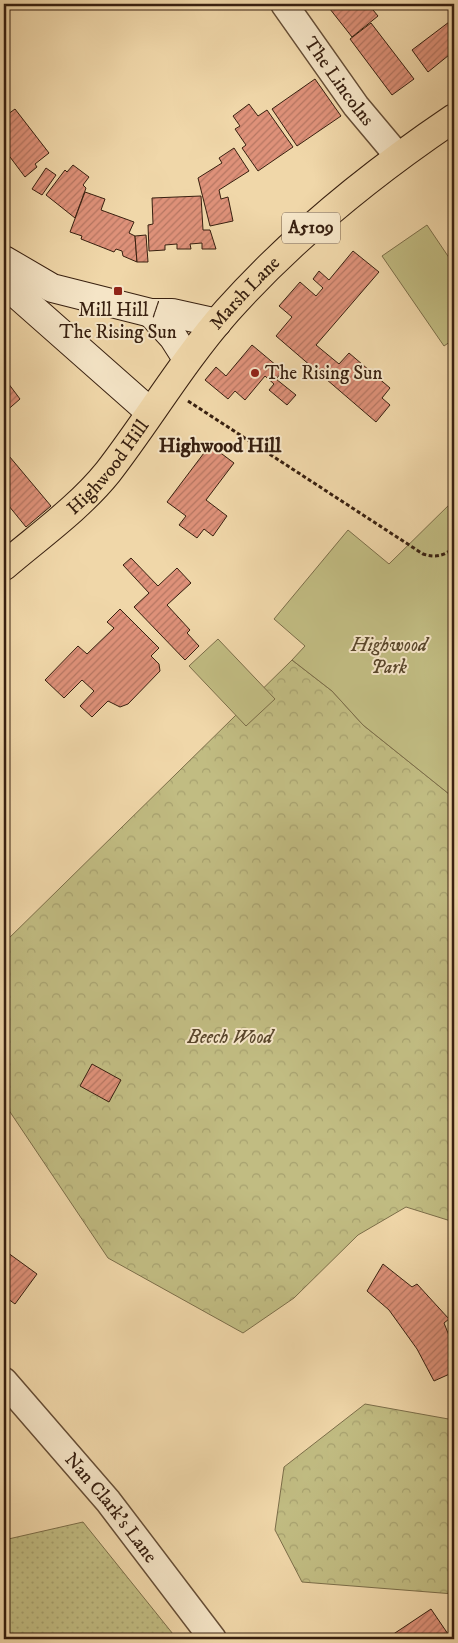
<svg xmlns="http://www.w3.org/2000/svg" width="458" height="1643" font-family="'IM FELL DW Pica',serif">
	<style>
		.grass { fill: url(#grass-dots); stroke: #7c6e49 }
		.forest { fill: url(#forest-crowns); stroke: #7c6e49 }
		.park { fill: #c1bc82; stroke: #7c6e49 }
		.building { fill: url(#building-hatch); stroke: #382010 }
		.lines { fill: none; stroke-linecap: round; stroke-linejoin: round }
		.minor-casing { stroke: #664e36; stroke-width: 29 }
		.secondary-casing { stroke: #382010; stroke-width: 30 }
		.primary-casing { stroke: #382010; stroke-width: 30 }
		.path { stroke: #382010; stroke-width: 3; stroke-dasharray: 4 2.5; stroke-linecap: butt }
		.minor { stroke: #f5e5c7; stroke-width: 26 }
		.secondary { stroke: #f5e5c7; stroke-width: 28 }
		.primary { stroke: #f0d7a9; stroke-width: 28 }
		.poi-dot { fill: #8f2418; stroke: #f5e5c7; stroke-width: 2 }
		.labels { text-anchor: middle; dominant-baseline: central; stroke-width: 4; stroke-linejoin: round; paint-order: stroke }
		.shield { fill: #f5e5c7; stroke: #715b47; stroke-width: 1 }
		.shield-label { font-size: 18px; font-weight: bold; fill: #382010 }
		.street-label { font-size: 19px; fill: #382010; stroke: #f5e5c7 }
		.poi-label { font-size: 19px; fill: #382010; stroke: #f5e5c7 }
		.park-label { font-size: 19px; font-style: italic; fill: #5a472c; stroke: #f5e5c7 }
		.neighbourhood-label { font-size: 20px; font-weight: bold; fill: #382010; stroke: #f5e5c7 }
	</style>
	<defs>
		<pattern id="grass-dots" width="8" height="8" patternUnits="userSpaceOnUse" patternTransform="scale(1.25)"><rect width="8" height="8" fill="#c1bc82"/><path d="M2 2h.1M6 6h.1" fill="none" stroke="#a7a16f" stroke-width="1.8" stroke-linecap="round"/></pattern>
		<pattern id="forest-crowns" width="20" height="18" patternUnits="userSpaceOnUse" patternTransform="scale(1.25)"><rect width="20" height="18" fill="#c1bc82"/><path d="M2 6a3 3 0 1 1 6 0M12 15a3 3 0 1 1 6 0" fill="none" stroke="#a7a16f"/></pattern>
		<pattern id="building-hatch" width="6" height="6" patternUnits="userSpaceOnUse" patternTransform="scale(1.25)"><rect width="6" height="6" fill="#de9179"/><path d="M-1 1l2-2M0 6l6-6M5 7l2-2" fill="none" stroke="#b57662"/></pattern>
	</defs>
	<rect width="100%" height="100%" fill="#f0d7a9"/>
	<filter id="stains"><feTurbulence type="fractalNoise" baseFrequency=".004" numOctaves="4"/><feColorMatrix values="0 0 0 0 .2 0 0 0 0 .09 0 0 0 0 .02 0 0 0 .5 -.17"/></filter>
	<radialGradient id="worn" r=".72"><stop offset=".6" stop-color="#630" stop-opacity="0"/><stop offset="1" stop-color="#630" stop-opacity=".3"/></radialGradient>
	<path class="grass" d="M 83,1522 L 177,1639 L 4,1639 L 4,1540 Z"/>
	<g class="forest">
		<path d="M 292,660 L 332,691 L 363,725 L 454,798 L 454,1222 L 406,1207 L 358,1235 L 294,1298 L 243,1333 L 108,1258 L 4,1103 L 4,943 Z"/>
		<path d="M 365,1404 L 454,1420 L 454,1594 L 302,1582 L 275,1530 L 284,1467 Z"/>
	</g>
	<g class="park">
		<path d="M 427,225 L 454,265 L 454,339 L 444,346 L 382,256 Z"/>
		<path d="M 454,500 L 454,798 L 363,725 L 332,691 L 292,660 L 305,646 L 274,619 L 348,530 L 389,564 Z"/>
		<path d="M 218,639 L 275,699 L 246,726 L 189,666 Z"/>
	</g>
	<g class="building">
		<path d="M 326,4 L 368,4 L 378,16 L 352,37 Z"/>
		<path d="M 453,19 L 454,51 L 428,72 L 412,50 Z"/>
		<path d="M 371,23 L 414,79 L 392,95 L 350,39 Z"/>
		<path d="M 315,79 L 341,116 L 297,146 L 272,109 Z"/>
		<path d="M 249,104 L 258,116 L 267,110 L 293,147 L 258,171 L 242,148 L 246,145 L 235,129 L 240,126 L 233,116 Z"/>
		<path d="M 15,109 L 49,153 L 35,164 L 37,167 L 25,177 L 4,149 L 4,117 Z"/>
		<path d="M 234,148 L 249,171 L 219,190 L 221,199 L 228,197 L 233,221 L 210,226 L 198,178 L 222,163 L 219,158 Z"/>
		<path d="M 73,165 L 89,177 L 83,185 L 86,188 L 75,218 L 46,195 L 65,170 L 67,172 Z"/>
		<path d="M 46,168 L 56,175 L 42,195 L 32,189 Z"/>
		<path d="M 85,192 L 105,199 L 101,210 L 134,222 L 129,233 L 135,236 L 137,262 L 123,256 L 122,251 L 116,249 L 114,252 L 81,239 L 82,236 L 70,232 Z"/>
		<path d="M 201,196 L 203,230 L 210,230 L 216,249 L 202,249 L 202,243 L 190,244 L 191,249 L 177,249 L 177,244 L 165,245 L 165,250 L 149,251 L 148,225 L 153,224 L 152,198 Z"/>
		<path d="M 146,235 L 148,262 L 137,262 L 135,236 Z"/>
		<path d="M 353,251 L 379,272 L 316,345 L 339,364 L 349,353 L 390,388 L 382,398 L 390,405 L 376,422 L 276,336 L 292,317 L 279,306 L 300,282 L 316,296 L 323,288 L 313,279 L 319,271 L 329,280 Z"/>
		<path d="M 252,345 L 283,371 L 276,379 L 296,395 L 287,405 L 269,390 L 274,384 L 265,376 L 245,400 L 235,391 L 228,399 L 205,380 L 216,367 L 226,376 Z"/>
		<path d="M 8,383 L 20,399 L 4,413 L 4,386 Z"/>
		<path d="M 210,445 L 234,463 L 206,500 L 227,516 L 213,536 L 204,529 L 197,538 L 179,525 L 186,516 L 167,502 Z"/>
		<path d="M 4,450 L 51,506 L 26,527 L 4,500 Z"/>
		<path d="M 131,558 L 158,586 L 177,568 L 191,583 L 167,605 L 190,630 L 187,633 L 199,646 L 185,660 L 134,607 L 149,593 L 123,565 Z"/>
		<path d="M 120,609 L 159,648 L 151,656 L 159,664 L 160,671 L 128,704 L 120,707 L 108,701 L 92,717 L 80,706 L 94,691 L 82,680 L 64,698 L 45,680 L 78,646 L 87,654 L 114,628 L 107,622 Z"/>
		<path d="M 92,1064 L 121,1080 L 109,1102 L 80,1086 Z"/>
		<path d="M 4,1250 L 37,1274 L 15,1304 L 4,1296 Z"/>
		<path d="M 383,1264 L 412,1287 L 417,1284 L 449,1319 L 444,1323 L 454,1348 L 454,1372 L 434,1381 L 417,1349 L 389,1310 L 367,1291 Z"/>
		<path d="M 431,1609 L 448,1634 L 440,1639 L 386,1639 Z"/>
	</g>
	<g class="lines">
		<g class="minor-casing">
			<g id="minor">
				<path id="s1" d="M 284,4 L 356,106 L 398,156"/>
				<path id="s2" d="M 4,1381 L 108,1501 L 213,1639"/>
			</g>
		</g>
		<g class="secondary-casing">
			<g id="secondary">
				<path d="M 4,260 L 52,288 L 151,313 L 172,313 L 217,323"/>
				<path d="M 4,283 L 150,412"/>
				<path d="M 151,313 L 173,337 L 187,359"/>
			</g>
		</g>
		<g class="primary-casing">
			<g id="primary">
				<path id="s3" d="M 4,566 C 39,536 79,508 108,472 C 149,419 182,362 227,311 C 294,236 371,174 454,118"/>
			</g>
		</g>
		<path class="path" d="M 188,401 L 423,554 C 436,558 443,556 454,548"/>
		<use href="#minor" class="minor"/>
		<use href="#secondary" class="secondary"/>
		<use href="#primary" class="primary"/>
	</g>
	<g class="poi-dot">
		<rect x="113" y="286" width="10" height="10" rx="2.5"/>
		<circle cx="255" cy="373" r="5"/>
	</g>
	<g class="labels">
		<rect class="shield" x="282" y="212.5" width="58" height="31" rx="4"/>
		<g class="shield-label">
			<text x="311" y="228">A5109</text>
		</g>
		<g class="street-label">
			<text stroke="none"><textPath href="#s1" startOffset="95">The Lincolns</textPath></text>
			<text stroke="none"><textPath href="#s3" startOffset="366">Marsh Lane</textPath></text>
			<text stroke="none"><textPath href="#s3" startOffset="144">Highwood Hill</textPath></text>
			<text stroke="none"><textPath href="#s2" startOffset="166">Nan Clark's Lane</textPath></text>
		</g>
		<g class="poi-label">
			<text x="118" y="310">Mill Hill /<tspan x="118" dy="22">The Rising Sun</tspan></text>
			<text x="265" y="373" text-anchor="start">The Rising Sun</text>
		</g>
		<g class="park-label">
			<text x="389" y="645">Highwood<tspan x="389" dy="22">Park</tspan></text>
			<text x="230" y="1037">Beech Wood</text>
		</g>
		<g class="neighbourhood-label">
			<text x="220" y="446">Highwood Hill</text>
		</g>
	</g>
	<rect width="458" height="1643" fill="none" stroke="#f0d7a9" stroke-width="20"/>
	<rect x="5" y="5" width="448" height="1633" fill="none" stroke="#382010" stroke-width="2.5"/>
	<rect x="10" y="10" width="438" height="1623" fill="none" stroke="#382010"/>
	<rect width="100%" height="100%" filter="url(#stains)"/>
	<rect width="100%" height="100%" fill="url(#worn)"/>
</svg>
